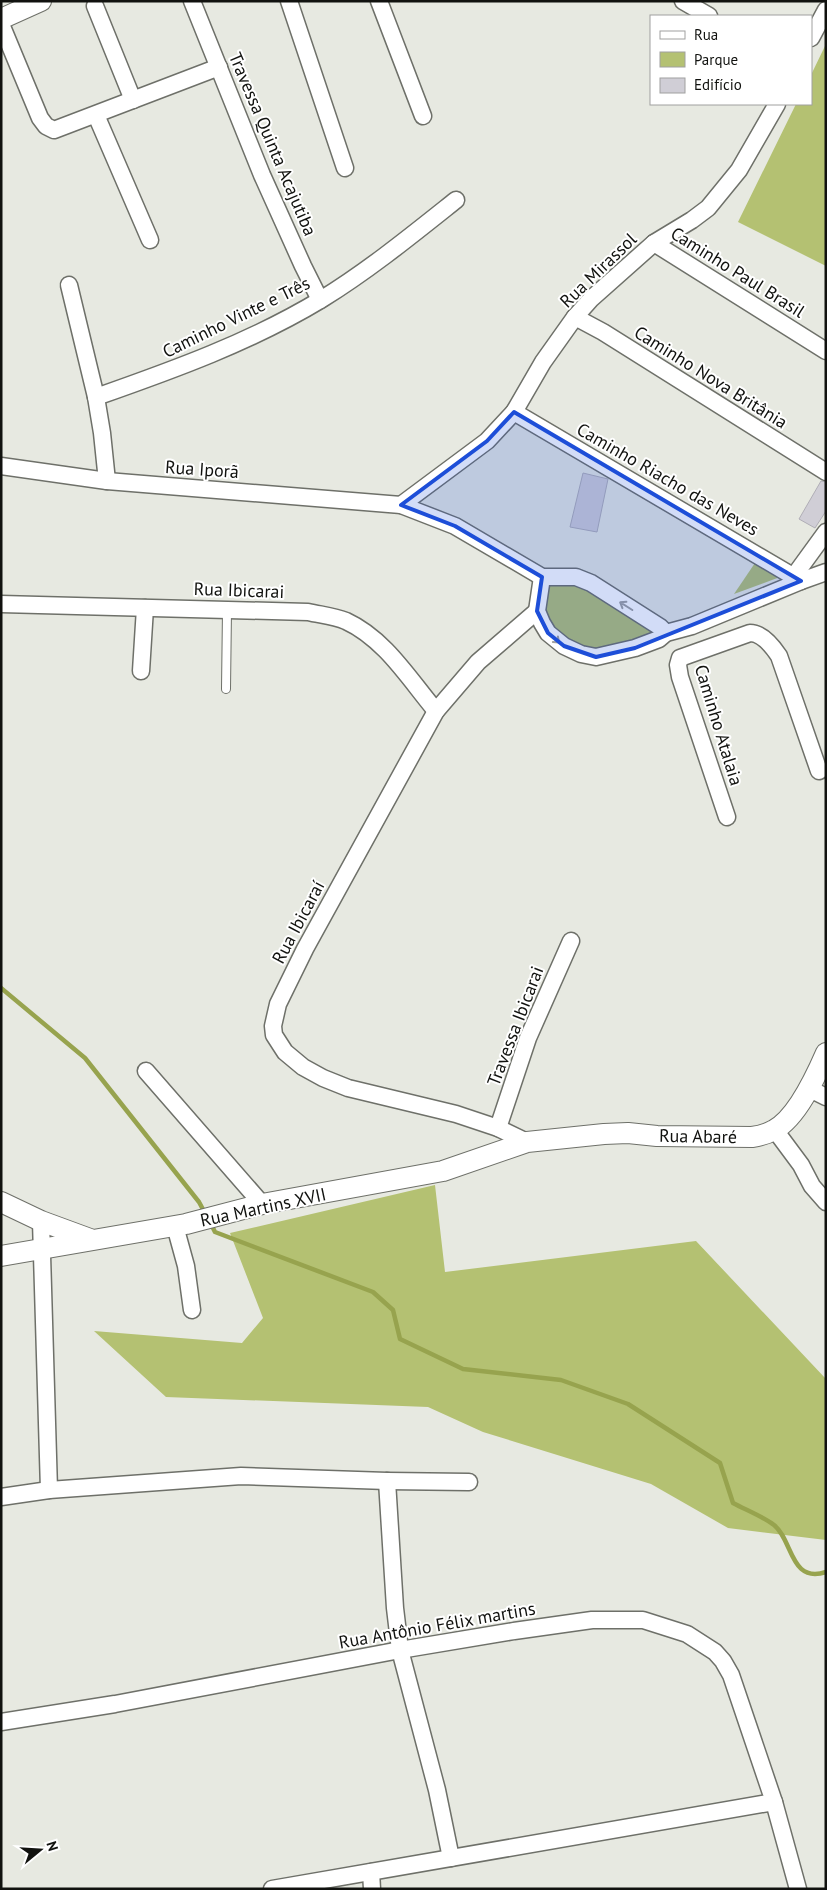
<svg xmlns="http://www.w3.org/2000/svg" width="827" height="1890" font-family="'PT Sans',sans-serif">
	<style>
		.green { fill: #b4c172 }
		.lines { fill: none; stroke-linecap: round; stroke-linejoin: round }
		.stream { stroke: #97a34e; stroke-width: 4.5 }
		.building { fill: #d0ced6; stroke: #b0aeb6 }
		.service-casing { stroke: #6e7069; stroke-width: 10 }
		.minor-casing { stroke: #6e7069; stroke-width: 19 }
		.tertiary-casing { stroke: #6e7069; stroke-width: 22 }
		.service { stroke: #fff; stroke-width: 8 }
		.minor { stroke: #fff; stroke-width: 16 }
		.tertiary { stroke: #fff; stroke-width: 20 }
		.oneway { stroke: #a0a09f }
		.marked { fill: #1d4ed8; fill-opacity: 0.2; stroke: #1d4ed8; stroke-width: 4; stroke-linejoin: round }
		.labels { text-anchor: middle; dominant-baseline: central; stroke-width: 4; stroke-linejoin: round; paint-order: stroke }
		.street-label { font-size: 18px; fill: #11120f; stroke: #fff }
	</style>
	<rect width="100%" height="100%" fill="#e7e9e1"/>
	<g class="green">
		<path d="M 825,46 L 826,46 L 826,266 L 738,222 L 796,104 L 811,104 L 811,75 Z"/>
		<path d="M 757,560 L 780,577 L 734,594 Z"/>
		<path d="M 574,579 L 671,635 L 602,654 L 568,641 L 530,608 L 540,589 L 557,581 Z"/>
		<path d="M 435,1185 L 445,1272 L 696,1241 L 826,1379 L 826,1540 L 728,1528 L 651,1484 L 483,1432 L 428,1407 L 166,1397 L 94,1331 L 242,1343 L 263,1318 L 230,1233 Z"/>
	</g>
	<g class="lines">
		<g class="stream">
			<path d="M 1,988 L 85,1058 L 199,1202 L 206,1215"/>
			<path d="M 211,1224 L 215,1232 L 373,1292 L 393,1310 L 400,1339 L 463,1369 L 561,1380 L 628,1404 L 720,1463 L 733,1503 C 746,1510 762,1516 774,1525 C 793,1540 790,1584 826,1572"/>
		</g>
	</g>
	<g class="building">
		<path d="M 583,473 L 608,479 L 597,532 L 570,527 Z"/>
		<path d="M 821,481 L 826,482 L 826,511 L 815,528 L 799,519 Z"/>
	</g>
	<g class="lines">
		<g class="service-casing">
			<path id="service" d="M 226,689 L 227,610"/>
		</g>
		<g class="minor-casing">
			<g id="minor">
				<path d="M 192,1 L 262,175 L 303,266 L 320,300"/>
				<path d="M 289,1 L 345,168"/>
				<path d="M 379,1 L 423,116"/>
				<path d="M 683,1 L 709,16"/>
				<path d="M 95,6 L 133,100"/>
				<path d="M 1,24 L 40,118 L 46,126 L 54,130 L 219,67"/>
				<path d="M 811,38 L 826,10"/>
				<path d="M 96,115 L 150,240"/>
				<path d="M 654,243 L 826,351"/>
				<path d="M 69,285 L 96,397 L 102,433 L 107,481"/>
				<path d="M 575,317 L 603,332 L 826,472"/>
				<path d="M 96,397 C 173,370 251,342 322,299 C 369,270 412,235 456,200"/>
				<path d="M 514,412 L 801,581"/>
				<path d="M 1,466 L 107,481 L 401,505 L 455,526 L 542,577 L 576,577 L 591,583 L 660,627 L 666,633"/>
				<path d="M 401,505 L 487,441 L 514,412 L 543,362 L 575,317 L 591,299 L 654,243 L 692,220 L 708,208 L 739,170 L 777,104"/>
				<path d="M 794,576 L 826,532"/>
				<path d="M 542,577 L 537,611 L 542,623 L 548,633 L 564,646 L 581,654 L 596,657 L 635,648 L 659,639 L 666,633 L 692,626 L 801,581 L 826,572"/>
				<path d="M 1,604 L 308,612 C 321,615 334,616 346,621 C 385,639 409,679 436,711"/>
				<path d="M 141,671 L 145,608"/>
				<path d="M 727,817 L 680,677 L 678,665 L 680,658 L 750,633 C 762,633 773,647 779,656 L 819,771"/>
				<path d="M 146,1071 L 262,1204"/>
				<path d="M 808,1088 L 826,1097"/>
				<path d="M 498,1128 L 528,1038 L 571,941"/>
				<path d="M 775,1130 L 801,1165 L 812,1186 L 826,1202"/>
				<path d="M 527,1142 L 498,1128 L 456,1114 L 348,1088 L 323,1078 L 303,1067 L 285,1052 L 274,1035 L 273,1026 L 278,1004 L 305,949 L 436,711 L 478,662 L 537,611"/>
				<path d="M 41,1221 L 49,1490"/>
				<path d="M 175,1226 L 186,1266 L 192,1310"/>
				<path d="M 387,1481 L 395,1608 L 400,1650 L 437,1790 L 451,1858"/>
				<path d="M 1,1497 L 49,1490 L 241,1476 L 387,1481 L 469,1482"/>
				<path d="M 1,1722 L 115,1704 L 400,1650 L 514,1631 L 592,1620 L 643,1620 L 687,1634 L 715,1652 L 723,1661 L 731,1675 L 774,1802 L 798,1889"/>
				<path d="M 371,1872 L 372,1889"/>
				<path d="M 272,1889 L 774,1802"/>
			</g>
		</g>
		<g class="tertiary-casing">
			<g id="tertiary">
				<path d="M 1,19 L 41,1"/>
				<path d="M 1,1202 L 41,1221 L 90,1239"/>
				<path d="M 1,1256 L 186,1224 L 262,1204 L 443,1171 L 527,1142 L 604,1134 L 628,1133 L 657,1136 L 752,1137 C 759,1136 767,1134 774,1130 C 797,1118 816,1076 826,1053"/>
			</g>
		</g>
		<use href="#service" class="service"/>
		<use href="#minor" class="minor"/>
		<use href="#tertiary" class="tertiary"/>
	</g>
	<defs><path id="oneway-shaft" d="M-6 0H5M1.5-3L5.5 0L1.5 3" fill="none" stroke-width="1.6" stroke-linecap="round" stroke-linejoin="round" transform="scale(1.25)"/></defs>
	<g class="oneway">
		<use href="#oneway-shaft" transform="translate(626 606) rotate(-148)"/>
		<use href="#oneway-shaft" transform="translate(554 638) rotate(42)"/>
	</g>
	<path class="marked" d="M 514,412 L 801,581 L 635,648 L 596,657 L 564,646 L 548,633 L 537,611 L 542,577 L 455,526 L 401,505 L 487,441 Z"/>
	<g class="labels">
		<g class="street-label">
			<text transform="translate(273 144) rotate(67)">Travessa Quinta Acajutiba</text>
			<text transform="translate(598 270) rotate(-44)">Rua Mirassol</text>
			<text transform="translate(738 272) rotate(32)">Caminho Paul Brasil</text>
			<text transform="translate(236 317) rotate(-26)">Caminho Vinte e Três</text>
			<text transform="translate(711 377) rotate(32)">Caminho Nova Britânia</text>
			<text transform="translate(202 469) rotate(4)">Rua Iporã</text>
			<text transform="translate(668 479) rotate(30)">Caminho Riacho das Neves</text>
			<text transform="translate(239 590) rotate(2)">Rua Ibicarai</text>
			<text transform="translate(719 725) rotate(73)">Caminho Atalaia</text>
			<text transform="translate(298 922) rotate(-62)">Rua Ibicaraí</text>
			<text transform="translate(515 1026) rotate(-69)">Travessa Ibicarai</text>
			<text transform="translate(698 1136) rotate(1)">Rua Abaré</text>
			<text transform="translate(263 1207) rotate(-12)">Rua Martins XVII</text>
			<text transform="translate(437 1625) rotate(-10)">Rua Antônio Félix martins</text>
		</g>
	</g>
	<rect width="827" height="1890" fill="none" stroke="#11120f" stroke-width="5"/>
	<rect x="650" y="15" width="162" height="90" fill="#ffffff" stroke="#a0a09f"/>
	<rect x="660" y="31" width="25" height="8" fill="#ffffff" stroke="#a0a09f"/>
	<text x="694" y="40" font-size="15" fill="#11120f">Rua</text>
	<rect x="660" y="52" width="25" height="15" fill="#b4c172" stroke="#a0a09f"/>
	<text x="694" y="65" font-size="15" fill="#11120f">Parque</text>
	<rect x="660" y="78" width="25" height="15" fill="#d0ced6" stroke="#a0a09f"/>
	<text x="694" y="90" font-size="15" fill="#11120f">Edifício</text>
	<g transform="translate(40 1850) rotate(72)" stroke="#ffffff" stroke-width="4" paint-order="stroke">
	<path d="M0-4L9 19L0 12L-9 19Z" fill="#11120f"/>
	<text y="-8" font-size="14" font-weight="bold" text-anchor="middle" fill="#11120f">N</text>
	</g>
</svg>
